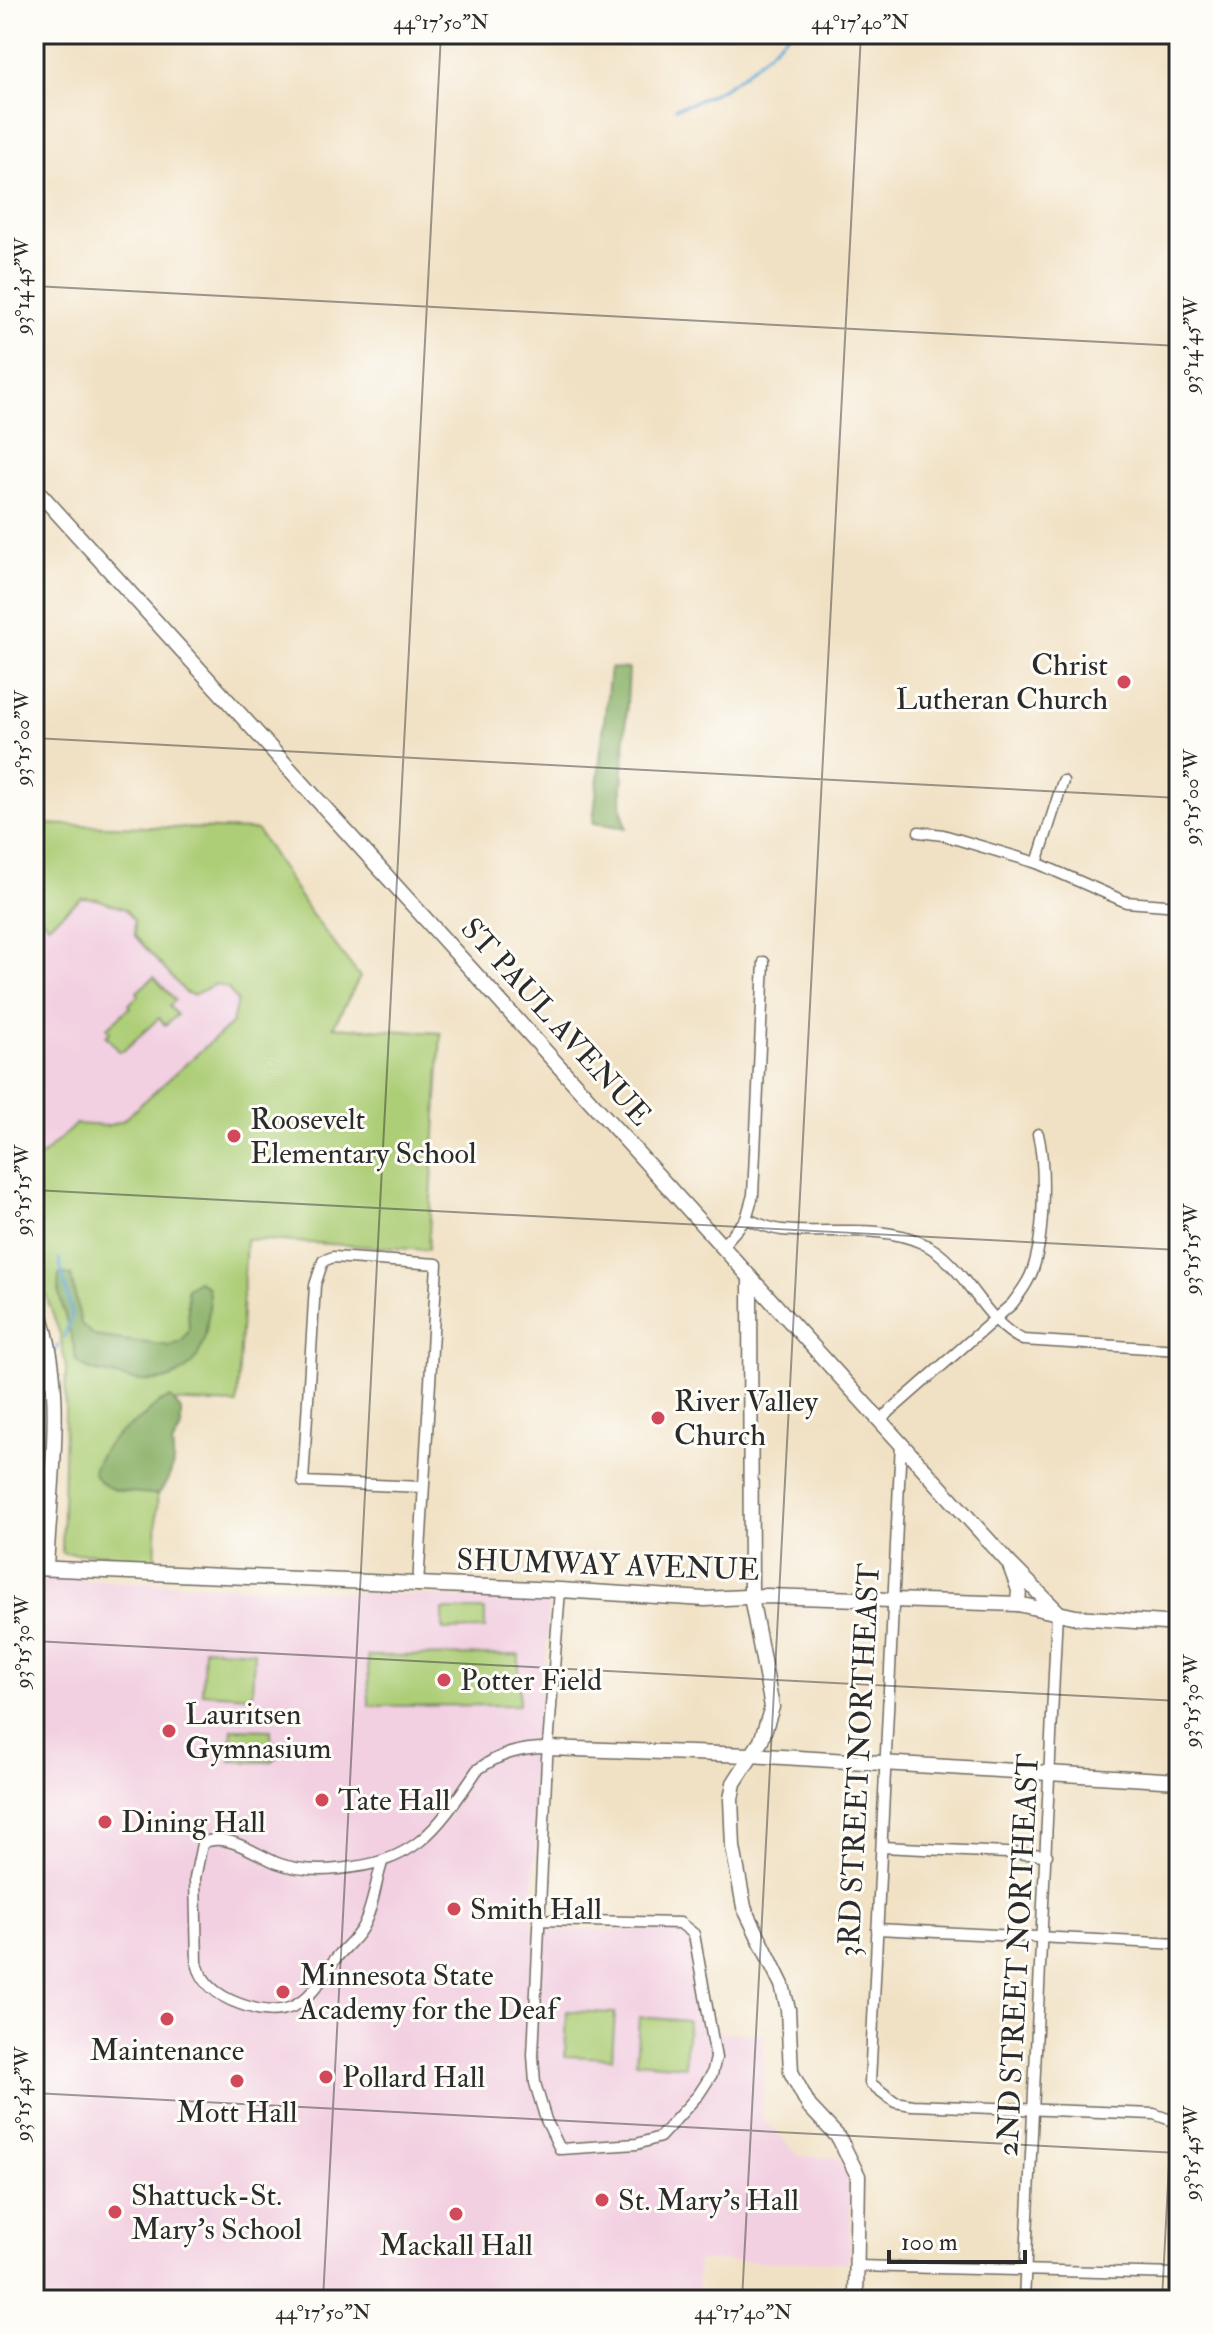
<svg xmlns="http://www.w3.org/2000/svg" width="1213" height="2334" font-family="'IM FELL Double Pica',serif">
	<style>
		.built { fill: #f2cfe1 }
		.green { fill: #adce77; stroke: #6c7c51; stroke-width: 2 }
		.forest { fill: #8ab168; stroke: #5a6e4a; stroke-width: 2 }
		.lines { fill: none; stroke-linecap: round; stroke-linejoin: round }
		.stream { stroke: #5ba3d2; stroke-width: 3 }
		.street-casing { stroke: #706b61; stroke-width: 13 }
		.secondary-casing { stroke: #706b61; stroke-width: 17 }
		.street { stroke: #fff; stroke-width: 10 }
		.secondary { stroke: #fff; stroke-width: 14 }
		.ticks { fill: none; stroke: #2b2b2b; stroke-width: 2; stroke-opacity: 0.45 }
		.poi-dot { fill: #d1495b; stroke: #fdfcf7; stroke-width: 3 }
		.labels { text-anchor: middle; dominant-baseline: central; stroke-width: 6; stroke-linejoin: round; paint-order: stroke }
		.poi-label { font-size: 30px; fill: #2b2b2b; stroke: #fdfcf7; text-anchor: start }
		.street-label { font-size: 30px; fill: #2b2b2b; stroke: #fdfcf7 }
		.neatline { fill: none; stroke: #2b2b2b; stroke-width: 3 }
		.ticks-label { font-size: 20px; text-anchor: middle; fill: #2b2b2b }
	</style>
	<rect width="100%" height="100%" fill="#fdfcf7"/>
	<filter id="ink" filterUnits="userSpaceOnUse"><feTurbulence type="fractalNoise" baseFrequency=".0125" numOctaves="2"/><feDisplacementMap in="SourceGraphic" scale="16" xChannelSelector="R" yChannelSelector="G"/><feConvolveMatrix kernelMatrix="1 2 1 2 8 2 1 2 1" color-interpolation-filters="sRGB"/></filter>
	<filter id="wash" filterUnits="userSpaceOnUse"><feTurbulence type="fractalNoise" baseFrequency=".006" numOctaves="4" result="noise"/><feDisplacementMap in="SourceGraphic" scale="32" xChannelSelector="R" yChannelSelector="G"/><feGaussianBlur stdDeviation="1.8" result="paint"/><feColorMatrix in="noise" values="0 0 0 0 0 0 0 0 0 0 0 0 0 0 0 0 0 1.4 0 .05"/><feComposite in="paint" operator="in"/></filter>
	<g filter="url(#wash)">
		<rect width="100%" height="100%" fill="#f1e1c4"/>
		<g class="built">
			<path d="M 34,824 L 257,830 L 309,911 L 360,977 L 333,1027 L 441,1033 L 428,1250 L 246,1239 L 237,1404 L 161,1401 L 155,1564 L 108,1554 L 62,1553 L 66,1368 L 60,1334 L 34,1263 Z"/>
			<path d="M 34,1577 L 549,1602 L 531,1930 L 682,1930 L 694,1934 L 713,2031 L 765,2034 L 762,2117 L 799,2156 L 839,2158 L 851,2189 L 849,2262 L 698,2261 L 697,2293 L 651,2300 L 34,2300 Z"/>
		</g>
		<g class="green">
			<path d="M 34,824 L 257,830 L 309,911 L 360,977 L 333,1027 L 441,1033 L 428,1250 L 246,1239 L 237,1404 L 161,1401 L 155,1564 L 108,1554 L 62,1553 L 66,1368 L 60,1334 L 34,1263 L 34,1163 L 76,1124 L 107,1126 L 122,1121 L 232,1023 L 237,1001 L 228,988 L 216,984 L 193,995 L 186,993 L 135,936 L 134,920 L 125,909 L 97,899 L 82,898 L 48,925 L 34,910 Z"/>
			<path d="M 154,977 L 175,1000 L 169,1006 L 177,1015 L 165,1025 L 159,1018 L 123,1051 L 119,1051 L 106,1036 L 110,1032 L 107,1028 L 130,1007 L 128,1005 L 139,995 L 137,992 Z"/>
			<path d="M 443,1610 L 485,1610 L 485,1629 L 443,1630 Z"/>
			<path d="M 204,1648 L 254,1651 L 252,1696 L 202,1693 Z"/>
			<path d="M 519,1655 L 519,1705 L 369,1706 L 368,1656 Z"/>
			<path d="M 232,1729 L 271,1730 L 271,1740 L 278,1745 L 278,1756 L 270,1762 L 230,1761 Z"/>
			<path d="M 567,2011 L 615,2013 L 612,2058 L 565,2056 Z"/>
			<path d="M 639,2017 L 688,2021 L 685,2066 L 636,2062 Z"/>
		</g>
		<g class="forest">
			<path d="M 610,668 L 629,669 L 621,806 L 626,828 L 593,823 Z"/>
			<path d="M 60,1273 L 71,1275 L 81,1324 L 94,1336 L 170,1346 L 182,1341 L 189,1330 L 187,1288 L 198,1281 L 207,1286 C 211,1299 209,1310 207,1323 C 202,1377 163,1390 116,1376 C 100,1372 88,1372 76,1361 C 75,1334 52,1295 60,1273 Z"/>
			<path d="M 171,1398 L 181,1410 L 181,1429 L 172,1445 C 176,1466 170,1478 158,1495 C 133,1490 103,1497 93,1471 C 103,1443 116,1435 139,1420 C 151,1412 156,1401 171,1398 Z"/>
		</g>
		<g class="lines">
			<g class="stream">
				<path d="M 676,108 C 725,95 753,68 788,34"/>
				<path d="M 59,1259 L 72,1315 L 64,1337"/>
				<path d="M 56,1349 L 58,1345"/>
				<path d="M 34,1375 L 46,1359"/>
			</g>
		</g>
	</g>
	<g filter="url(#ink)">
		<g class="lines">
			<g class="street-casing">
				<g id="street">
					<path d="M 919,832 L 943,835 L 1037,863 L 1126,902 L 1179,906"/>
					<path d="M 1037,863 L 1063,781"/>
					<path d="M 746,1219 C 758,1223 770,1229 782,1230 C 826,1235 880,1223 922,1243 C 966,1263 981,1321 1023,1340 L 1179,1350"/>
					<path d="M 722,1246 L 746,1219 L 753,1195 L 764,962"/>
					<path d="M 881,1419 L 1012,1304 C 1021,1292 1030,1280 1034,1266 C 1044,1233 1046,1167 1038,1134"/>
					<path d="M 901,1442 L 870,2083 L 895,2102 L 912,2105 L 1154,2114 L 1179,2123"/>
					<path d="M 418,1586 L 437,1264 L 333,1257 L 323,1261 L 315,1285 L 303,1482 L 423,1487"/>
					<path d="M 882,1847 L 1047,1855"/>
					<path d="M 382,1863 C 375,1884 373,1909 362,1928 C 354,1942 339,1952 330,1966 C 308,2005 286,2021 240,2004 C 220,1997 202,1984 197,1963 L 195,1878 L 202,1844 C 224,1830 255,1854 277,1863 C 296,1870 317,1871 338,1869 C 416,1862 435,1832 477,1770 C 499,1754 520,1748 547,1748"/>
					<path d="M 538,1920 L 680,1923 L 694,1934 L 716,2058 L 712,2074 L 699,2094 L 660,2137 L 637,2144 L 560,2149 L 546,2120 L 535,2083 L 533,2055 L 547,1759 L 560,1590"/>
					<path d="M 877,1929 L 1179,1944"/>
					<path d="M 857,2266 L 1179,2274"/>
					<path d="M 1024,2300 L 1057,1612"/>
				</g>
			</g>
			<g class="secondary-casing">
				<g id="secondary">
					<path d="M 34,487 L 1009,1563 L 1019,1590 L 1018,1604"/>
					<path d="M 750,1277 L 751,1597 L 772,1707 L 761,1741 L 734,1783 L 731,1799 L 733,1847 L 744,1907 L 782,1985 L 788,2009 L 791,2072 L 809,2106 L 839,2138 L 858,2176 L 856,2300"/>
					<path d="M 34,1296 C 69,1383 50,1477 46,1568"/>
					<path d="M 1010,1564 L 1057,1611"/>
					<path d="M 34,1568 L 560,1590 L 705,1599 L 766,1596 L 1018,1604 L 1076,1617 L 1179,1624"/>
					<path d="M 547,1748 L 750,1755 L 1179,1781"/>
				</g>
			</g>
			<use href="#street" class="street"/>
			<use href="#secondary" class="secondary"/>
		</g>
	</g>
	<path class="ticks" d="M 34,286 L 1179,346M 34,738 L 1179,798M 34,1190 L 1179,1250M 34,1641 L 1179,1701M 34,2093 L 1179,2153M 323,2300 L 441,34M 742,2300 L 861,34M 1162,2300 L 1179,1970"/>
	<g class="poi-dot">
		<circle cx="1124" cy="682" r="8"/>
		<circle cx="234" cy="1136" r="8"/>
		<circle cx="658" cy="1418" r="8"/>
		<circle cx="444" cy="1680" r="8"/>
		<circle cx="169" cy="1731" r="8"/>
		<circle cx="322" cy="1800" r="8"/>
		<circle cx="105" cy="1822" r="8"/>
		<circle cx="454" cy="1909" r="8"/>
		<circle cx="283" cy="1992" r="8"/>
		<circle cx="167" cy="2019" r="8"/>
		<circle cx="326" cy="2077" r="8"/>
		<circle cx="237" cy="2081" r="8"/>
		<circle cx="602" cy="2200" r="8"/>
		<circle cx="115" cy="2212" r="8"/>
		<circle cx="456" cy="2214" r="8"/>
	</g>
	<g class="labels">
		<g class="poi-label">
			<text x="1108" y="665" text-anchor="end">Christ<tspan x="1108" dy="34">Lutheran Church</tspan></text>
			<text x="250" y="1119">Roosevelt<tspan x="250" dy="34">Elementary School</tspan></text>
			<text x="674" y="1401">River Valley<tspan x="674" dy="34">Church</tspan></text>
			<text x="460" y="1680">Potter Field</text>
			<text x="185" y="1714">Lauritsen<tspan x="185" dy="34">Gymnasium</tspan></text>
			<text x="338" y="1800">Tate Hall</text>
			<text x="121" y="1822">Dining Hall</text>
			<text x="470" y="1909">Smith Hall</text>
			<text x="299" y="1975">Minnesota State<tspan x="299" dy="34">Academy for the Deaf</tspan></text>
			<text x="167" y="2050" text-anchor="middle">Maintenance</text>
			<text x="342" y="2077">Pollard Hall</text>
			<text x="237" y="2112" text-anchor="middle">Mott Hall</text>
			<text x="131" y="2195">Shattuck-St.<tspan x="131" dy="34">Mary’s School</tspan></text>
			<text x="618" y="2200">St. Mary's Hall</text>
			<text x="456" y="2245" text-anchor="middle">Mackall Hall</text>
		</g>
		<g class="street-label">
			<text transform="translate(556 1022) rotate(48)">ST PAUL AVENUE</text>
			<text transform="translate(608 1565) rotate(2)">SHUMWAY AVENUE</text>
			<text transform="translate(859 1760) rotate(-87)">3RD STREET NORTHEAST</text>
			<text transform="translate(1018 1955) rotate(-87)">2ND STREET NORTHEAST</text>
		</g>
	</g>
	<rect width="1213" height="2334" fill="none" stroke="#fdfcf7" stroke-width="88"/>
	<path d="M889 2250v12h136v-12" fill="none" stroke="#2b2b2b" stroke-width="4"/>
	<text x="901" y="2250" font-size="24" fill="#2b2b2b" stroke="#fdfcf7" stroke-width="6" paint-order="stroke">100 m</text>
	<rect x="44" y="44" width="1125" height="2246" class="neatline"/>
	<g class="ticks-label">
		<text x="441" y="29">44°17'50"N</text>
		<text x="860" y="29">44°17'40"N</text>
		<text transform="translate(22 286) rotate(-90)" y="7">93°14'45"W</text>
		<text transform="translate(1191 345) rotate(-90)" y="7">93°14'45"W</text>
		<text transform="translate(22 738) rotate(-90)" y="7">93°15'00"W</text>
		<text transform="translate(1191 797) rotate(-90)" y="7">93°15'00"W</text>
		<text transform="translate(22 1190) rotate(-90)" y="7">93°15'15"W</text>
		<text transform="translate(1191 1249) rotate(-90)" y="7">93°15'15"W</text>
		<text transform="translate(22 1642) rotate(-90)" y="7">93°15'30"W</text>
		<text transform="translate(1191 1701) rotate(-90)" y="7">93°15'30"W</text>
		<text transform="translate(22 2094) rotate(-90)" y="7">93°15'45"W</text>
		<text transform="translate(1191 2153) rotate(-90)" y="7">93°15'45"W</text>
		<text x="323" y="2319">44°17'50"N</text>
		<text x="743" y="2319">44°17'40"N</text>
	</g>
</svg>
